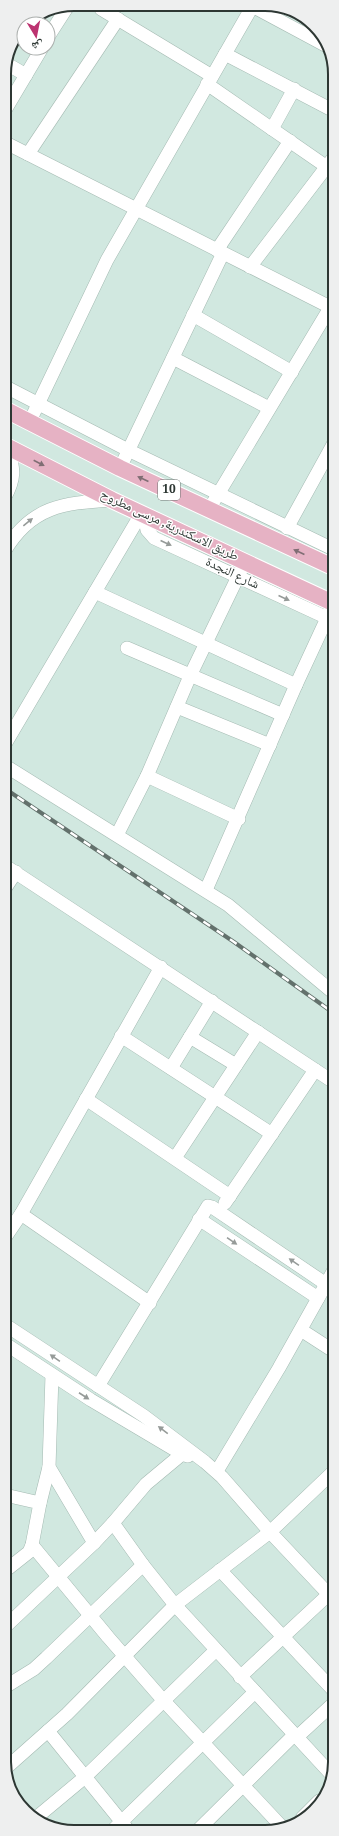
<svg xmlns="http://www.w3.org/2000/svg" width="339" height="1836" font-family="Georgia,'Noto Naskh Arabic',serif">
	<style>
		.lines { fill: none; stroke-linecap: round; stroke-linejoin: round }
		.minor-casing { stroke: #a4bab2; stroke-width: 14 }
		.major-casing { stroke: #fff; stroke-width: 18 }
		.minor { stroke: #fff; stroke-width: 13 }
		.major { stroke: #e6b2c4; stroke-width: 16 }
		.rail-casing { stroke: #63716c; stroke-width: 4 }
		.rail { stroke: #fff; stroke-width: 2.5; stroke-dasharray: 8; stroke-linecap: butt }
		.oneway { fill: #806e74 }
		.oneway2 { fill: #969b99 }
		.labels { text-anchor: middle; dominant-baseline: central; stroke-width: 3; stroke-linejoin: round; paint-order: stroke }
		.shield { fill: #fff; stroke: #6c7370; stroke-width: 1 }
		.shield-label { font-size: 12px; font-weight: bold; fill: #2d3733 }
		.street-label { font-size: 13px; fill: #2d3733; stroke: #fff }
		.rim { fill: none; stroke: #2d3733; stroke-width: 2 }
	</style>
	<rect width="100%" height="100%" fill="#d1e8e0"/>
	<g class="lines">
		<g class="minor-casing">
			<g id="minor">
				<path d="M 254,7 L 325,45"/>
				<path d="M 101,9 L 212,76"/>
				<path d="M 33,19 L 42,24"/>
				<path d="M 48,37 L 66,9"/>
				<path d="M 225,54 L 334,111"/>
				<path d="M 7,64 L 26,75"/>
				<path d="M 207,84 L 327,167"/>
				<path d="M 4,112 L 42,48"/>
				<path d="M 272,129 L 294,89"/>
				<path d="M 4,142 L 330,307"/>
				<path d="M 28,154 L 118,19"/>
				<path d="M 217,250 L 290,141"/>
				<path d="M 250,267 L 334,157"/>
				<path d="M 193,315 L 292,372"/>
				<path d="M 173,358 L 269,408"/>
				<path d="M 4,386 L 128,450 L 335,550"/>
				<path d="M 29,423 L 107,260 L 252,7"/>
				<path d="M 120,468 L 223,253"/>
				<path d="M 4,499 C 16,478 14,469 8,447"/>
				<path d="M 214,501 L 334,301"/>
				<path d="M 144,515 L 147,530 L 154,538 L 334,621"/>
				<path d="M 287,528 L 335,441"/>
				<path d="M 4,552 C 31,506 63,503 112,500"/>
				<path d="M 95,592 L 296,685"/>
				<path d="M 127,648 L 283,715"/>
				<path d="M 177,707 L 270,745"/>
				<path d="M 4,746 L 141,514"/>
				<path d="M 4,765 L 228,905 L 335,994"/>
				<path d="M 147,776 L 239,819"/>
				<path d="M 117,835 L 147,776 L 190,676 L 245,562"/>
				<path d="M 4,865 L 335,1083"/>
				<path d="M 4,890 L 16,872"/>
				<path d="M 206,890 L 296,685 L 334,603"/>
				<path d="M 121,1036 L 272,1134"/>
				<path d="M 190,1037 L 236,1065"/>
				<path d="M 171,1068 L 212,1001"/>
				<path d="M 86,1099 L 230,1196"/>
				<path d="M 175,1158 L 258,1032"/>
				<path d="M 225,1203 L 315,1070"/>
				<path d="M 21,1214 L 150,1303"/>
				<path d="M 199,1219 L 318,1298"/>
				<path d="M 4,1239 L 21,1214 L 161,967"/>
				<path d="M 4,1324 L 144,1416 L 205,1462 L 222,1477 L 270,1532 L 335,1601"/>
				<path d="M 301,1330 L 335,1352"/>
				<path d="M 4,1343 L 91,1400 L 182,1454 L 188,1456"/>
				<path d="M 98,1386 L 208,1206 L 212,1207 L 326,1284"/>
				<path d="M 217,1471 L 279,1368 L 335,1268"/>
				<path d="M 5,1495 L 40,1503 L 32,1545 L 29,1552 L 5,1571"/>
				<path d="M 40,1503 L 49,1467"/>
				<path d="M 113,1523 L 143,1565 L 175,1605 L 331,1774"/>
				<path d="M 94,1543 L 113,1523 L 146,1484 L 182,1454"/>
				<path d="M 32,1545 L 108,1637 L 163,1700 L 282,1827"/>
				<path d="M 220,1570 L 335,1692"/>
				<path d="M 5,1627 L 94,1543 L 49,1467 L 52,1375"/>
				<path d="M 240,1677 L 329,1594"/>
				<path d="M 5,1687 L 34,1669 L 46,1658 L 143,1565"/>
				<path d="M 48,1731 L 129,1831"/>
				<path d="M 297,1737 L 335,1702"/>
				<path d="M 5,1769 L 67,1714 L 175,1605 L 270,1532 L 335,1470"/>
				<path d="M 37,1817 L 85,1777 L 216,1650"/>
				<path d="M 302,1818 L 319,1801"/>
				<path d="M 112,1831 L 255,1692"/>
				<path d="M 197,1831 L 294,1735"/>
			</g>
		</g>
		<g class="major-casing">
			<g id="major">
				<path d="M 4,409 L 120,468 L 335,568"/>
				<path d="M 4,445 L 112,500 L 335,604"/>
			</g>
		</g>
		<use href="#minor" class="minor"/>
		<use href="#major" class="major"/>
		<g class="rail-casing">
			<path id="rail" d="M 4,788 L 234,942 L 335,1014"/>
		</g>
		<use href="#rail" class="rail"/>
	</g>
	<defs><path id="oneway-solid" d="M-6-.8H1V-3.2L6.5 0L1 3.2V.8H-6Z"/></defs>
	<g class="oneway">
		<use href="#oneway-solid" transform="translate(39 463) rotate(27)"/>
		<use href="#oneway-solid" transform="translate(143 479) rotate(-155)"/>
		<use href="#oneway-solid" transform="translate(299 552) rotate(-155)"/>
	</g>
	<g class="oneway2">
		<use href="#oneway-solid" transform="translate(28 522) rotate(-39)"/>
		<use href="#oneway-solid" transform="translate(166 543) rotate(25)"/>
		<use href="#oneway-solid" transform="translate(284 598) rotate(24)"/>
		<use href="#oneway-solid" transform="translate(232 1241) rotate(34)"/>
		<use href="#oneway-solid" transform="translate(294 1262) rotate(-146)"/>
		<use href="#oneway-solid" transform="translate(55 1358) rotate(-145)"/>
		<use href="#oneway-solid" transform="translate(84 1396) rotate(33)"/>
		<use href="#oneway-solid" transform="translate(163 1430) rotate(-143)"/>
	</g>
	<g class="labels">
		<rect class="shield" x="158" y="480" width="22" height="20" rx="3"/>
		<g class="shield-label">
			<text x="169" y="490">10</text>
		</g>
		<g class="street-label">
			<text transform="translate(169 526) rotate(25)">طريق الاسكندرية, مرسى مطروح</text>
			<text transform="translate(232 574) rotate(25)">شارع النجدة</text>
		</g>
	</g>
	<path d="M0 0H339V1836H0ZM74 11H265A63 63 0 0 1 328 74V1762A63 63 0 0 1 265 1825H74A63 63 0 0 1 11 1762V74A63 63 0 0 1 74 11Z" fill="#eeefef" fill-rule="evenodd"/>
	<path class="rim" d="M74 11H265A63 63 0 0 1 328 74V1762A63 63 0 0 1 265 1825H74A63 63 0 0 1 11 1762V74A63 63 0 0 1 74 11Z"/>
	<g transform="translate(36 36) rotate(170)"><circle r="19" fill="#ffffff" stroke="#abafad"/>
	<path d="M0-3L7 15L0 10L-7 15Z" fill="#bc3370"/>
	<text y="-6" font-size="11" font-weight="bold" text-anchor="middle" fill="#2d3733">ش</text>
	</g>
</svg>
